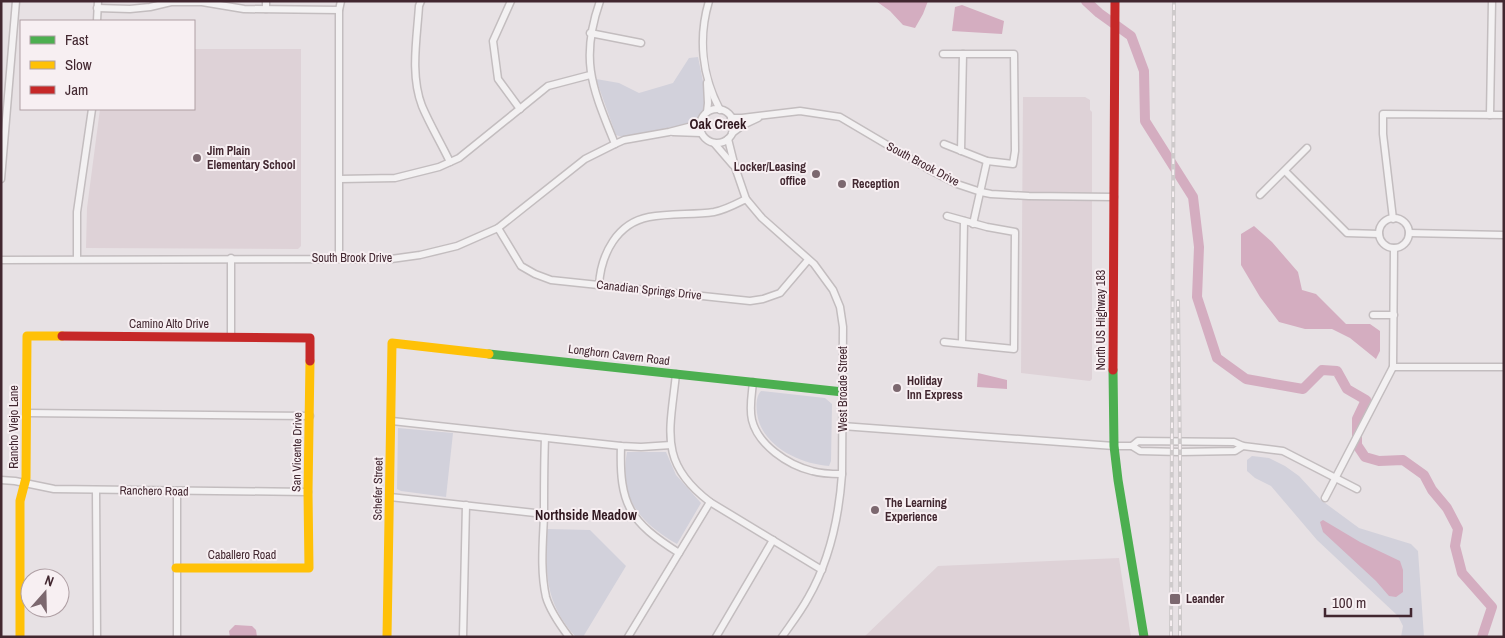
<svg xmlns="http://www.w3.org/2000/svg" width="1505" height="638" font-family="'Archivo Narrow',sans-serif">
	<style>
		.built { fill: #ded2d7 }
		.green { fill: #d2d1db }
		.water { fill: #d4adc0 }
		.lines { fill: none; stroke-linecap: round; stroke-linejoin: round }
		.river { stroke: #d4adc0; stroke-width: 10 }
		.street-casing { stroke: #c3bdbf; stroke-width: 9 }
		.street { stroke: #f3f1f2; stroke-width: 6 }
		.fast { stroke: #4caf50; stroke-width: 9 }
		.slow { stroke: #ffc107; stroke-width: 9 }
		.jam { stroke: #c62828; stroke-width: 9 }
		.rail-casing { stroke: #cecacb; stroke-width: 4 }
		.rail { stroke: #f7eff2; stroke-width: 2; stroke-dasharray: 5.5; stroke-linecap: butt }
		.poi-dot { fill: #7c686f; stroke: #f7eff2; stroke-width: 2 }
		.labels { text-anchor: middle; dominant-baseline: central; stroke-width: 4; stroke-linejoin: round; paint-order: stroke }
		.poi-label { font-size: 12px; font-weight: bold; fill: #422730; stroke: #f7eff2; text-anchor: start }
		.street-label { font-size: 12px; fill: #422730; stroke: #f7eff2 }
		.neighbourhood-label { font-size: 14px; font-weight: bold; fill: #321921; stroke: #f7eff2 }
	</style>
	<rect width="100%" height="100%" fill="#e7e1e4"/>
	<g class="built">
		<path d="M 194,49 L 301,49 L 301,246 L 298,249 L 86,248 L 87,208 L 100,109 L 194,109 Z"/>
		<path d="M 1023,97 L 1085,97 L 1090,100 L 1090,110 L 1092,112 L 1092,379 L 1090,381 L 1021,373 Z"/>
		<path d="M 1119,558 L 1131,637 L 864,637 L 938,566 Z"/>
	</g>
	<g class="green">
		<path d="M 698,57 L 707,101 L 705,110 L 698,119 L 693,123 L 622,137 L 616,135 L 596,79 L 619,83 L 639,93 L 673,83 L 689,58 Z"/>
		<path d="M 761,391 L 825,398 L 832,404 L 831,461 L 829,466 C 800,464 761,446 757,413 C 756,406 756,396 761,391 Z"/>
		<path d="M 398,428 L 453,433 L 446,497 L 401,491 L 397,489 Z"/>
		<path d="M 627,452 L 666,452 L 676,475 L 701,503 L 677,544 C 639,522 619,498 627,452 Z"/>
		<path d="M 1252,456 L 1269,458 L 1285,466 L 1299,476 L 1321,500 L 1359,528 L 1411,544 L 1418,551 L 1424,637 L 1401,637 L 1403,626 L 1398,616 L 1317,540 L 1271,486 L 1255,478 L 1247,471 L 1247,460 Z"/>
		<path d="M 547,529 L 590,530 L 626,566 L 583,637 L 576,637 C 544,602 546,573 547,529 Z"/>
	</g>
	<g class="water">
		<path d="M 876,1 L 928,1 L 923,14 L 915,28 L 903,25 L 890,11 Z"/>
		<path d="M 962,5 L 1004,21 L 1002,34 L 952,31 L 955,7 Z"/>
		<path d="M 1254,226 L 1272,242 L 1298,272 L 1302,290 L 1316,294 L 1346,324 L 1370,324 L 1380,331 L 1380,351 L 1376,359 L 1350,338 L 1332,329 L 1305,329 L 1279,322 L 1260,297 L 1241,265 L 1241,234 Z"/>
		<path d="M 978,373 L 1007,380 L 1007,389 L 977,387 Z"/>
		<path d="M 1323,520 L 1360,542 L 1400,561 L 1403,570 L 1403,592 L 1396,597 L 1389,596 L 1376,581 L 1323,532 L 1320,522 Z"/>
		<path d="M 235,625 L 252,626 L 256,630 L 257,637 L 230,637 L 229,631 Z"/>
	</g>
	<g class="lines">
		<path class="river" d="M 1086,1 L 1099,13 L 1131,36 L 1144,71 L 1145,121 L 1193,197 L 1199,247 L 1197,297 L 1217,358 L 1246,379 L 1303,389 L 1322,370 L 1337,371 L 1347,389 L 1366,400 L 1357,419 L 1357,445 L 1365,457 L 1379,461 L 1403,460 L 1424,475 L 1432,490 L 1447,508 L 1458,529 L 1455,546 L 1462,573 L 1492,607 L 1482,637"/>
		<g class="street-casing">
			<g id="street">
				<path d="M 421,1 L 419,6 C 417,38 410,75 422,106 C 430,125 441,143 450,162"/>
				<path d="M 511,1 L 493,41 L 498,79 L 520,109"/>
				<path d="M 600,1 C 579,61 593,89 615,144"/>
				<path d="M 709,1 C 698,38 702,76 720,110"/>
				<path d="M 97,8 L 130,9 L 150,7 L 171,2 L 202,2 L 244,9 L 339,10"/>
				<path d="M 266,9 L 266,1"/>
				<path d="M 97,21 L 98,1"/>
				<path d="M 590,33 L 641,43"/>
				<path d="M 943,54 L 1014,54 L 1015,151 L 1013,164 L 987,161 L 944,144"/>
				<path d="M 707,83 L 708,103 L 707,112"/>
				<circle cx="717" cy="126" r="17"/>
				<path d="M 1490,115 L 1492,1"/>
				<path d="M 731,118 L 742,118 L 800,111 L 840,117 L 928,169 L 957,184 L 981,192 L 991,194 L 1029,196 L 1114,197"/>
				<path d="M 673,132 L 701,133"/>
				<path d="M 732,133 L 743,125 L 758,118"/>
				<path d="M 728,139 L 735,167 L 746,199 L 762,218 L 814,264 L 833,290 L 840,307 L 843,327 L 842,474 C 839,517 830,560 808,598 C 801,611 791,624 782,637"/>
				<path d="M 714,143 L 733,165"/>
				<path d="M 961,151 L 963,54"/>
				<path d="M 1285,171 L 1347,233 L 1379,234"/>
				<path d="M 1,179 L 16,1"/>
				<path d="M 340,179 L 395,178 L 439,167 L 459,158 L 548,86 L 590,75"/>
				<path d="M 1260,195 L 1307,148"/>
				<circle cx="1394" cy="233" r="15"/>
				<path d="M 1393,219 L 1383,134 L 1383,114 L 1504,115"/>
				<path d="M 973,224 L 987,161"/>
				<path d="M 498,228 L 521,266 L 535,274 L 551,280 L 750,301 L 763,299 L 780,293 L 808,260"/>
				<path d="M 1409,233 L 1504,235"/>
				<path d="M 339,258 L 339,10 L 341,1"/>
				<path d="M 77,259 L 77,212 L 92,109"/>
				<path d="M 1,260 L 391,259 L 420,255 L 457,246 L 498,228 L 585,159 L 615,144 L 624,140 L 669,132 L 700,124"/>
				<path d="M 599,285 C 601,254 617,223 649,217 C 671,213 693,215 714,212 C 725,210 736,204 746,199"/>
				<path d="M 1373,315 L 1394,315"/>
				<path d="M 231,336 L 231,258"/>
				<path d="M 944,342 L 1014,349 L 1015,232 L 987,227 L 947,216"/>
				<path d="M 962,343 L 964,221"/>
				<path d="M 1393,367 L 1504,367"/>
				<path d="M 676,374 C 670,431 658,463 710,502 L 822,570"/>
				<path d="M 753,382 C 752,394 749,408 752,420 C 758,445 788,465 812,471 C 822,474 832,474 842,474"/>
				<path d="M 27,413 L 310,416"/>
				<path d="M 392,421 L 621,446 L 641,447 L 671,445"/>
				<path d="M 842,426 L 1114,446 L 1132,446 L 1138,441 L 1234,442 L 1243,446 L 1283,451 L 1357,489"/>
				<path d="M 545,438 C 544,463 544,489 544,515 C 543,542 540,570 546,597 C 550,611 560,625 569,637"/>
				<path d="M 621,446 C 619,505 630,522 679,553"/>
				<path d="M 1132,446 L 1140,451 L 1180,452 L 1235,451 L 1243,446"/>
				<path d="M 1,480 L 15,481 L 54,489 L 308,492"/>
				<path d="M 96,490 L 97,637"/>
				<path d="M 390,497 L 544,514"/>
				<path d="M 1325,498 L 1393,367 L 1394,248"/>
				<path d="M 177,637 L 177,492"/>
				<path d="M 463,637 L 466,505"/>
				<path d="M 628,637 L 710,502"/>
				<path d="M 716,637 L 773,540"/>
			</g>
		</g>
		<use href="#street" class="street"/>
		<g class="fast">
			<path d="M 489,354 L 843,392"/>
			<path d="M 1113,370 L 1114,446 L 1118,480 L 1144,637"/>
		</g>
		<g class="slow">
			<path d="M 176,568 L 309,568 L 308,492 L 310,361"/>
			<path d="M 20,637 L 20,501 L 26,478 L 27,336 L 62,336"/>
			<path d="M 387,637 L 392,343 L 489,354"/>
		</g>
		<g class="jam">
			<path d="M 62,336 L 310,338 L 310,361"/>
			<path d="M 1113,370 L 1115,1"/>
		</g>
		<g class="rail-casing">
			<g id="rail">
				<path d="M 1178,301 L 1180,452 L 1180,637"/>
				<path d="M 1171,637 L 1174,1"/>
			</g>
		</g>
		<use href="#rail" class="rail"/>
	</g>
	<g class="poi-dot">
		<circle cx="197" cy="158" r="5"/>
		<circle cx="816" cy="174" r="5"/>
		<circle cx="842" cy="184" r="5"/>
		<circle cx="897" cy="388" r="5"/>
		<circle cx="875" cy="510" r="5"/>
		<rect x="1169" y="593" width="12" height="12" rx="2.5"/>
	</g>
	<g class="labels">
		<g class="poi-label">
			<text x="207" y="151">Jim Plain<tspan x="207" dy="14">Elementary School</tspan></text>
			<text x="806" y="167" text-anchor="end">Locker/Leasing<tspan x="806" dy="14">office</tspan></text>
			<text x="852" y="184">Reception</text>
			<text x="907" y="381">Holiday<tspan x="907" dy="14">Inn Express</tspan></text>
			<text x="885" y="503">The Learning<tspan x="885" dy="14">Experience</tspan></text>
			<text x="1186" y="599">Leander</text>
		</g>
		<g class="street-label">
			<text transform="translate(923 164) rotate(28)">South Brook Drive</text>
			<text x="352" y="258">South Brook Drive</text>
			<text transform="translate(649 290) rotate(6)">Canadian Springs Drive</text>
			<text transform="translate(1101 320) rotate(-90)">North US Highway 183</text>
			<text x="169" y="324">Camino Alto Drive</text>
			<text transform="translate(619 355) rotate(7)">Longhorn Cavern Road</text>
			<text transform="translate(843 389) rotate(-90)">West Broade Street</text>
			<text transform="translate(14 427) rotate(-90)">Rancho Viejo Lane</text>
			<text transform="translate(297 452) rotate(-89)">San Vicente Drive</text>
			<text transform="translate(378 489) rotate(-89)">Schefer Street</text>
			<text transform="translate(154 491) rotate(1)">Ranchero Road</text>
			<text x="242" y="555">Caballero Road</text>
		</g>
		<g class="neighbourhood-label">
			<text x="718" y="124">Oak Creek</text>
			<text x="586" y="515">Northside Meadow</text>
		</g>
	</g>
	<rect width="1505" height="638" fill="none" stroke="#422730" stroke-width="5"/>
	<rect x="20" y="20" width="175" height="90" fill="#f7eff2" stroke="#af9fa4"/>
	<rect x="30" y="36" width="25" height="8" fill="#4caf50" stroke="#af9fa4"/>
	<text x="65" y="45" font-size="15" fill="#422730">Fast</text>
	<rect x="30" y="61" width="25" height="8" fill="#ffc107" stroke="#af9fa4"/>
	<text x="65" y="70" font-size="15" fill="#422730">Slow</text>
	<rect x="30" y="86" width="25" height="8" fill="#c62828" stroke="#af9fa4"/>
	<text x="65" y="95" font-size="15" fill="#422730">Jam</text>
	<g transform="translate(45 593) rotate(20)"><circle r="24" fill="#f7eff2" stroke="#af9fa4"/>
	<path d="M0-4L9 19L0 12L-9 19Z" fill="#7c686f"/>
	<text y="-8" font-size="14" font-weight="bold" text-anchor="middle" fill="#422730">N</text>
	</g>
	<path d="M1325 608v8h86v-8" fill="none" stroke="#422730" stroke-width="2.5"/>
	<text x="1332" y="608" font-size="15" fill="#422730" stroke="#f7eff2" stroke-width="4" paint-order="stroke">100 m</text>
</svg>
